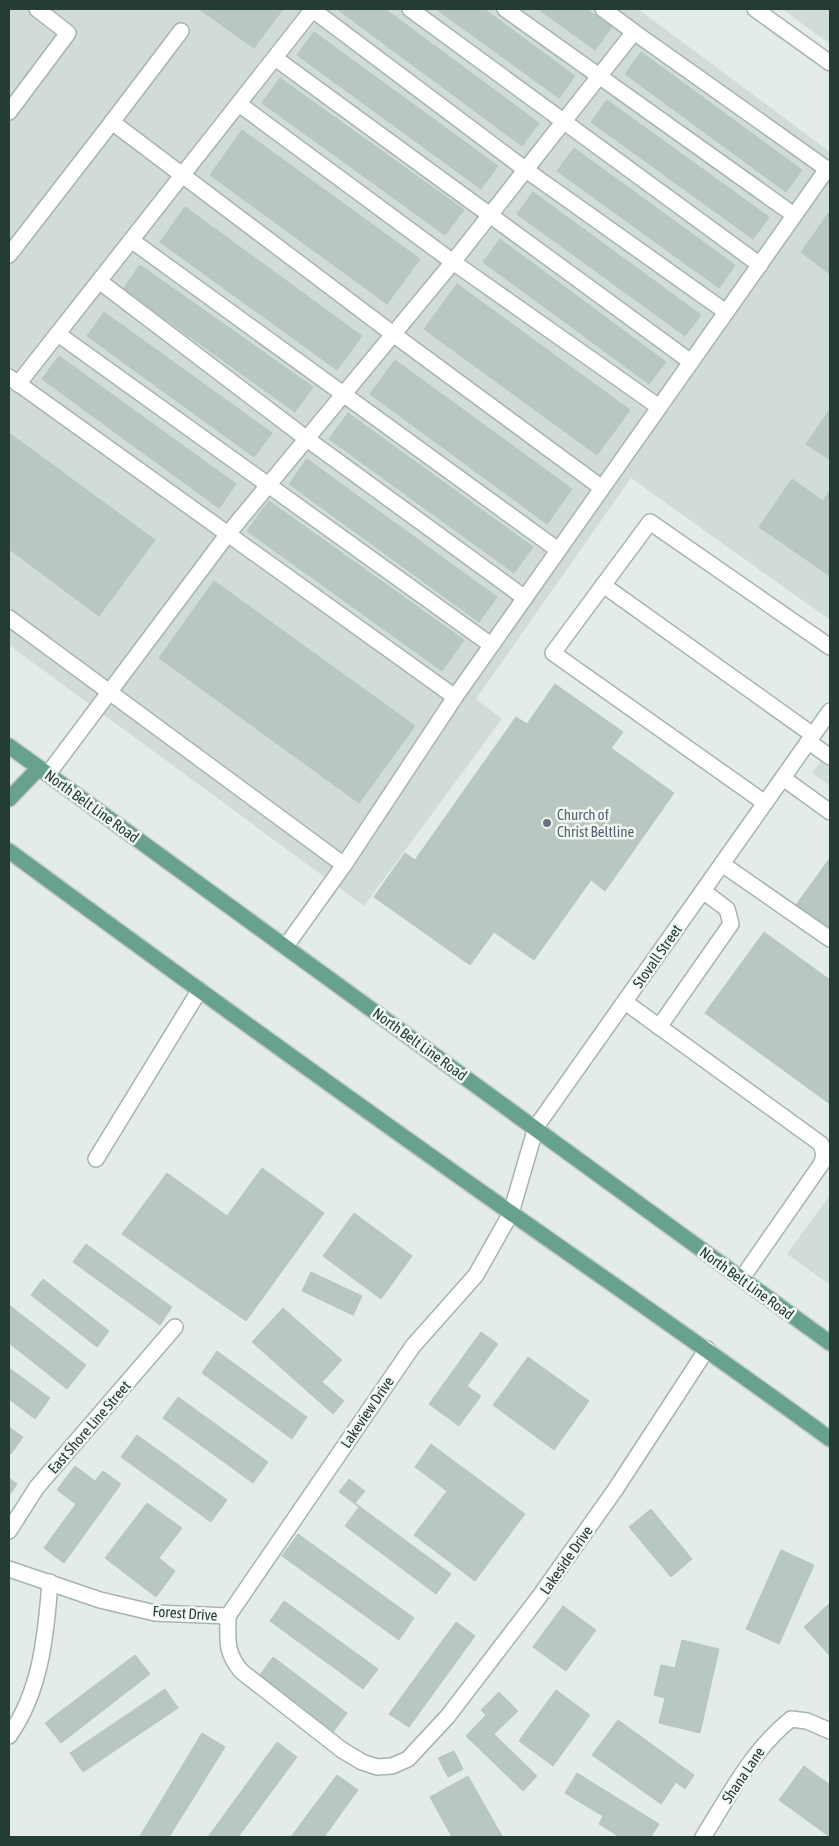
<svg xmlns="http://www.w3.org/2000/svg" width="839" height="1846" font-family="'Asap Condensed',sans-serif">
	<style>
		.built { fill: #d1dcd6 }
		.building { fill: #b8c7c0; stroke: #b5c6be }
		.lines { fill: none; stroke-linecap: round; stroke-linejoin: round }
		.minor-casing { stroke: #a6b4af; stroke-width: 18 }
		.major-casing { stroke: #c1c9c6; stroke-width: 18 }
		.minor { stroke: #fff; stroke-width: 15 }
		.major { stroke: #68a18f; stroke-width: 15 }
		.worship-dot { fill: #6b7280; stroke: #f3f9f6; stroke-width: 2 }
		.labels { text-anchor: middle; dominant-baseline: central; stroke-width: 5; stroke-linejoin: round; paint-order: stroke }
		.street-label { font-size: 15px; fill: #233d35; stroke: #f3f9f6 }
		.worship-label { font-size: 15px; fill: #5b616d; stroke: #f3f9f6; text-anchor: start }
	</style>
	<rect width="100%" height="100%" fill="#e3ece8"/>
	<g class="built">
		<path d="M 9,9 L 638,9 L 830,152 L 830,620 L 631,478 L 476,699 L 502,719 L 364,906 L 9,645 Z"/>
		<path d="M 782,9 L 830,9 L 830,44 Z"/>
		<path d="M 830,749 L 830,786 L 812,773 Z"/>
		<path d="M 830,1195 L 830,1285 L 787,1254 Z"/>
	</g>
	<g class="building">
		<path d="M 199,9 L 283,9 L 254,48 Z"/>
		<path d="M 337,9 L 385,9 L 539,123 L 522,146 Z"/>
		<path d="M 436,9 L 484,9 L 575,76 L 559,98 Z"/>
		<path d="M 538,9 L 586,9 L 612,27 L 595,50 Z"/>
		<path d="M 314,32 L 498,166 L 481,189 L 297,55 Z"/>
		<path d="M 641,52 L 802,170 L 786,192 L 625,74 Z"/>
		<path d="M 280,78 L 464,210 L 445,235 L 262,103 Z"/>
		<path d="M 607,100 L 769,217 L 753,239 L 591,122 Z"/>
		<path d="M 242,130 L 420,259 L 387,304 L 210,175 Z"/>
		<path d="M 574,148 L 735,265 L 719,288 L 557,171 Z"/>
		<path d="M 533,192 L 701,315 L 685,336 L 517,214 Z"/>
		<path d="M 185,207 L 362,336 L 337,370 L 160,242 Z"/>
		<path d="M 830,211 L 830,274 L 801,252 Z"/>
		<path d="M 500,239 L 666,362 L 649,384 L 483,262 Z"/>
		<path d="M 140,265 L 313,387 L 295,412 L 123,289 Z"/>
		<path d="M 457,284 L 630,410 L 597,455 L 424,329 Z"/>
		<path d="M 104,312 L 272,433 L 254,457 L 87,336 Z"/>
		<path d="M 59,356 L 236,484 L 219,508 L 42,379 Z"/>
		<path d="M 395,360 L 572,489 L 547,524 L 370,394 Z"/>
		<path d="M 830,409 L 830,460 L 806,444 Z"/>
		<path d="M 348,413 L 533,547 L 514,573 L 329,439 Z"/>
		<path d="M 9,433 L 155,540 L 99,616 L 9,549 Z"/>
		<path d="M 307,459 L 497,597 L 479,622 L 289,484 Z"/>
		<path d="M 792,479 L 823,501 L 830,490 L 830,576 L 759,527 Z"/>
		<path d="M 269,501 L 464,640 L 442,671 L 247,531 Z"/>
		<path d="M 214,581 L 415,726 L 359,803 L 159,658 Z"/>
		<path d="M 555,684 L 623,732 L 611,748 L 674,793 L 605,891 L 591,880 L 534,960 L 494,932 L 470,965 L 374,897 L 405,853 L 415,860 L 516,717 L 527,724 Z"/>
		<path d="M 830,858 L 830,929 L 796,905 Z"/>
		<path d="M 764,932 L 830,980 L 830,1104 L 705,1013 Z"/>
		<path d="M 262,1168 L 324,1213 L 246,1321 L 122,1234 L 167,1173 L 227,1216 Z"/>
		<path d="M 354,1213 L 412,1256 L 381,1299 L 323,1256 Z"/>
		<path d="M 86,1244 L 172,1307 L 160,1325 L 73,1262 Z"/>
		<path d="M 311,1272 L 362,1296 L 353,1315 L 302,1291 Z"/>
		<path d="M 43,1279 L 109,1331 L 97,1347 L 31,1295 Z"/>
		<path d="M 9,1305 L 86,1365 L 67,1389 L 9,1343 Z"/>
		<path d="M 283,1308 L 342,1360 L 322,1382 L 344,1401 L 333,1414 L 252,1342 Z"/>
		<path d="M 481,1332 L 498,1344 L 467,1386 L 481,1396 L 459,1426 L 429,1404 Z"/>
		<path d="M 217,1351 L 307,1417 L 292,1439 L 202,1373 Z"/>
		<path d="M 528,1357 L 589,1401 L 554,1450 L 493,1405 Z"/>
		<path d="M 9,1368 L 50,1398 L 35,1419 L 9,1399 Z"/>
		<path d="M 178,1397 L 268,1462 L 253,1483 L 163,1418 Z"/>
		<path d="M 9,1427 L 23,1437 L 11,1454 L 9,1452 Z"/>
		<path d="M 137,1435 L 227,1500 L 211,1522 L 121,1457 Z"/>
		<path d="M 431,1444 L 525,1514 L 475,1581 L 414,1535 L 447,1491 L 415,1467 Z"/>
		<path d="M 75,1466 L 95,1481 L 103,1471 L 121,1484 L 64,1563 L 44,1548 L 76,1504 L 57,1490 Z"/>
		<path d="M 9,1478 L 17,1484 L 9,1496 Z"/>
		<path d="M 349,1479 L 365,1491 L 355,1503 L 451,1574 L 436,1594 L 345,1526 L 359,1507 L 339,1492 Z"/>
		<path d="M 147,1503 L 182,1528 L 159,1558 L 175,1571 L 156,1597 L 105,1558 Z"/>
		<path d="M 651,1509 L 692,1559 L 671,1577 L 629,1527 Z"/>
		<path d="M 298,1534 L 414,1618 L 399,1640 L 282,1556 Z"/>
		<path d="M 781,1550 L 814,1565 L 779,1644 L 746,1629 Z"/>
		<path d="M 284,1601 L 378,1669 L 363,1689 L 270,1621 Z"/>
		<path d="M 830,1603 L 830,1656 L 804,1627 Z"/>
		<path d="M 563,1606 L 596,1630 L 566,1671 L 533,1647 Z"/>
		<path d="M 456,1622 L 475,1636 L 409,1727 L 389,1714 Z"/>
		<path d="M 682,1640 L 719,1649 L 700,1733 L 659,1723 L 665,1698 L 654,1695 L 661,1665 L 675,1668 Z"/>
		<path d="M 135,1655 L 150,1674 L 61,1743 L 45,1723 Z"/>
		<path d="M 273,1657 L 347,1713 L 333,1732 L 259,1676 Z"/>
		<path d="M 165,1689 L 178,1708 L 83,1772 L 70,1753 Z"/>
		<path d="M 556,1690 L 590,1715 L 553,1766 L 519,1741 Z"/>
		<path d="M 499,1692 L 518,1711 L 494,1734 L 537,1776 L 523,1791 L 466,1736 L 486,1715 L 481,1710 Z"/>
		<path d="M 618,1720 L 694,1775 L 685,1789 L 676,1782 L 661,1804 L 592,1755 Z"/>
		<path d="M 202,1733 L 225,1747 L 169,1837 L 141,1837 L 140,1836 Z"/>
		<path d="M 277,1742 L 297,1757 L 238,1837 L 208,1837 Z"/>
		<path d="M 454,1751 L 463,1769 L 448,1777 L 438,1758 Z"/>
		<path d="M 804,1766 L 830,1785 L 830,1837 L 779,1800 Z"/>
		<path d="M 577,1773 L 659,1824 L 651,1837 L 620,1837 L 599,1824 L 603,1816 L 565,1793 Z"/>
		<path d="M 337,1775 L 358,1790 L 324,1837 L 291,1837 Z"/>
		<path d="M 468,1776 L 502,1836 L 499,1837 L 452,1837 L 430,1797 Z"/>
	</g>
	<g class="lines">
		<g class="minor-casing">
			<g id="minor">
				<path d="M 410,9 L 760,265"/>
				<path d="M 505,9 L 794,215"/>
				<path d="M 755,9 L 830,63"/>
				<path d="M 313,10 L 526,170 L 726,312"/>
				<path d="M 181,31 L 112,122 L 393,334 L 602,488"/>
				<path d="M 275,58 L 691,362"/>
				<path d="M 239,104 L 453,262 L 659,407"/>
				<path d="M 9,112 L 68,33 L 37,9"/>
				<path d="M 131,240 L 558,550"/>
				<path d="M 9,255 L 112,122"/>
				<path d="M 99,281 L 307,439 L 525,598"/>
				<path d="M 58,334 L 491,645"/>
				<path d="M 9,377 L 455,697 L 344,865 L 286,946"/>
				<path d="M 18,384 L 313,9"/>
				<path d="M 603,585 L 813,735"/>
				<path d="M 9,618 L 344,865"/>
				<path d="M 455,697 L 827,169 L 634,32"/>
				<path d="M 809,742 L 830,757"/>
				<path d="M 48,774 L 227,535 L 453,262 L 634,32 L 603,9"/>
				<path d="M 783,778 L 830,812"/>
				<path d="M 765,803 L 553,653 L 650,522 L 830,647"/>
				<path d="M 722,864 L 830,939"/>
				<path d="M 625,1002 L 821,1144 L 824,1154 L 822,1163 L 742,1278"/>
				<path d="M 659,1027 L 731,924 L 727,909 L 703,891"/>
				<path d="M 96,1159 L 199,991"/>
				<path d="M 9,1531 L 37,1487 L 175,1327"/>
				<path d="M 9,1569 L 100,1600 L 155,1613 L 228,1616"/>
				<path d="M 228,1616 L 413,1346 L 476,1275 L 511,1213 L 536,1127 L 830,711"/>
				<path d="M 228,1616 C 228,1641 225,1651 241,1671 L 342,1750 L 362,1762 L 377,1767 L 392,1766 L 408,1759 L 448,1716 L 539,1597 L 615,1490 L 707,1349"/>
				<path d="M 9,1736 C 41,1691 46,1635 50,1582"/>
				<path d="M 703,1837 C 729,1796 752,1750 791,1719 L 807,1721 L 830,1731"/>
			</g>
		</g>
		<g class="major-casing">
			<g id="major">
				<path d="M 9,746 L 830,1343"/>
				<path d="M 9,799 L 39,768"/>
				<path d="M 9,851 C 175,973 342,1094 511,1213 C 618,1288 725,1362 830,1439"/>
			</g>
		</g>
		<use href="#minor" class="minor"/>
		<use href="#major" class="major"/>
	</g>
	<circle class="worship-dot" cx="547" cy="823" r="5"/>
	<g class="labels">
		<g class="street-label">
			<text transform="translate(92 806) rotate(36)">North Belt Line Road</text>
			<text transform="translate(657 956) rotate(-55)">Stovall Street</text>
			<text transform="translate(420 1044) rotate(36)">North Belt Line Road</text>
			<text transform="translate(747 1283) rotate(36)">North Belt Line Road</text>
			<text transform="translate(367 1412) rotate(-56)">Lakeview Drive</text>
			<text transform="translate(89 1427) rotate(-49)">East Shore Line Street</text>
			<text transform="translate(566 1560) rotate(-55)">Lakeside Drive</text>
			<text transform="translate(185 1613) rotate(4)">Forest Drive</text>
			<text transform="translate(743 1775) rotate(-56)">Shana Lane</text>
		</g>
		<g class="worship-label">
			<text x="557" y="814">Church of<tspan x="557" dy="17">Christ Beltline</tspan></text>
		</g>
	</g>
	<rect width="839" height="1846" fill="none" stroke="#233d35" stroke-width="20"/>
</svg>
